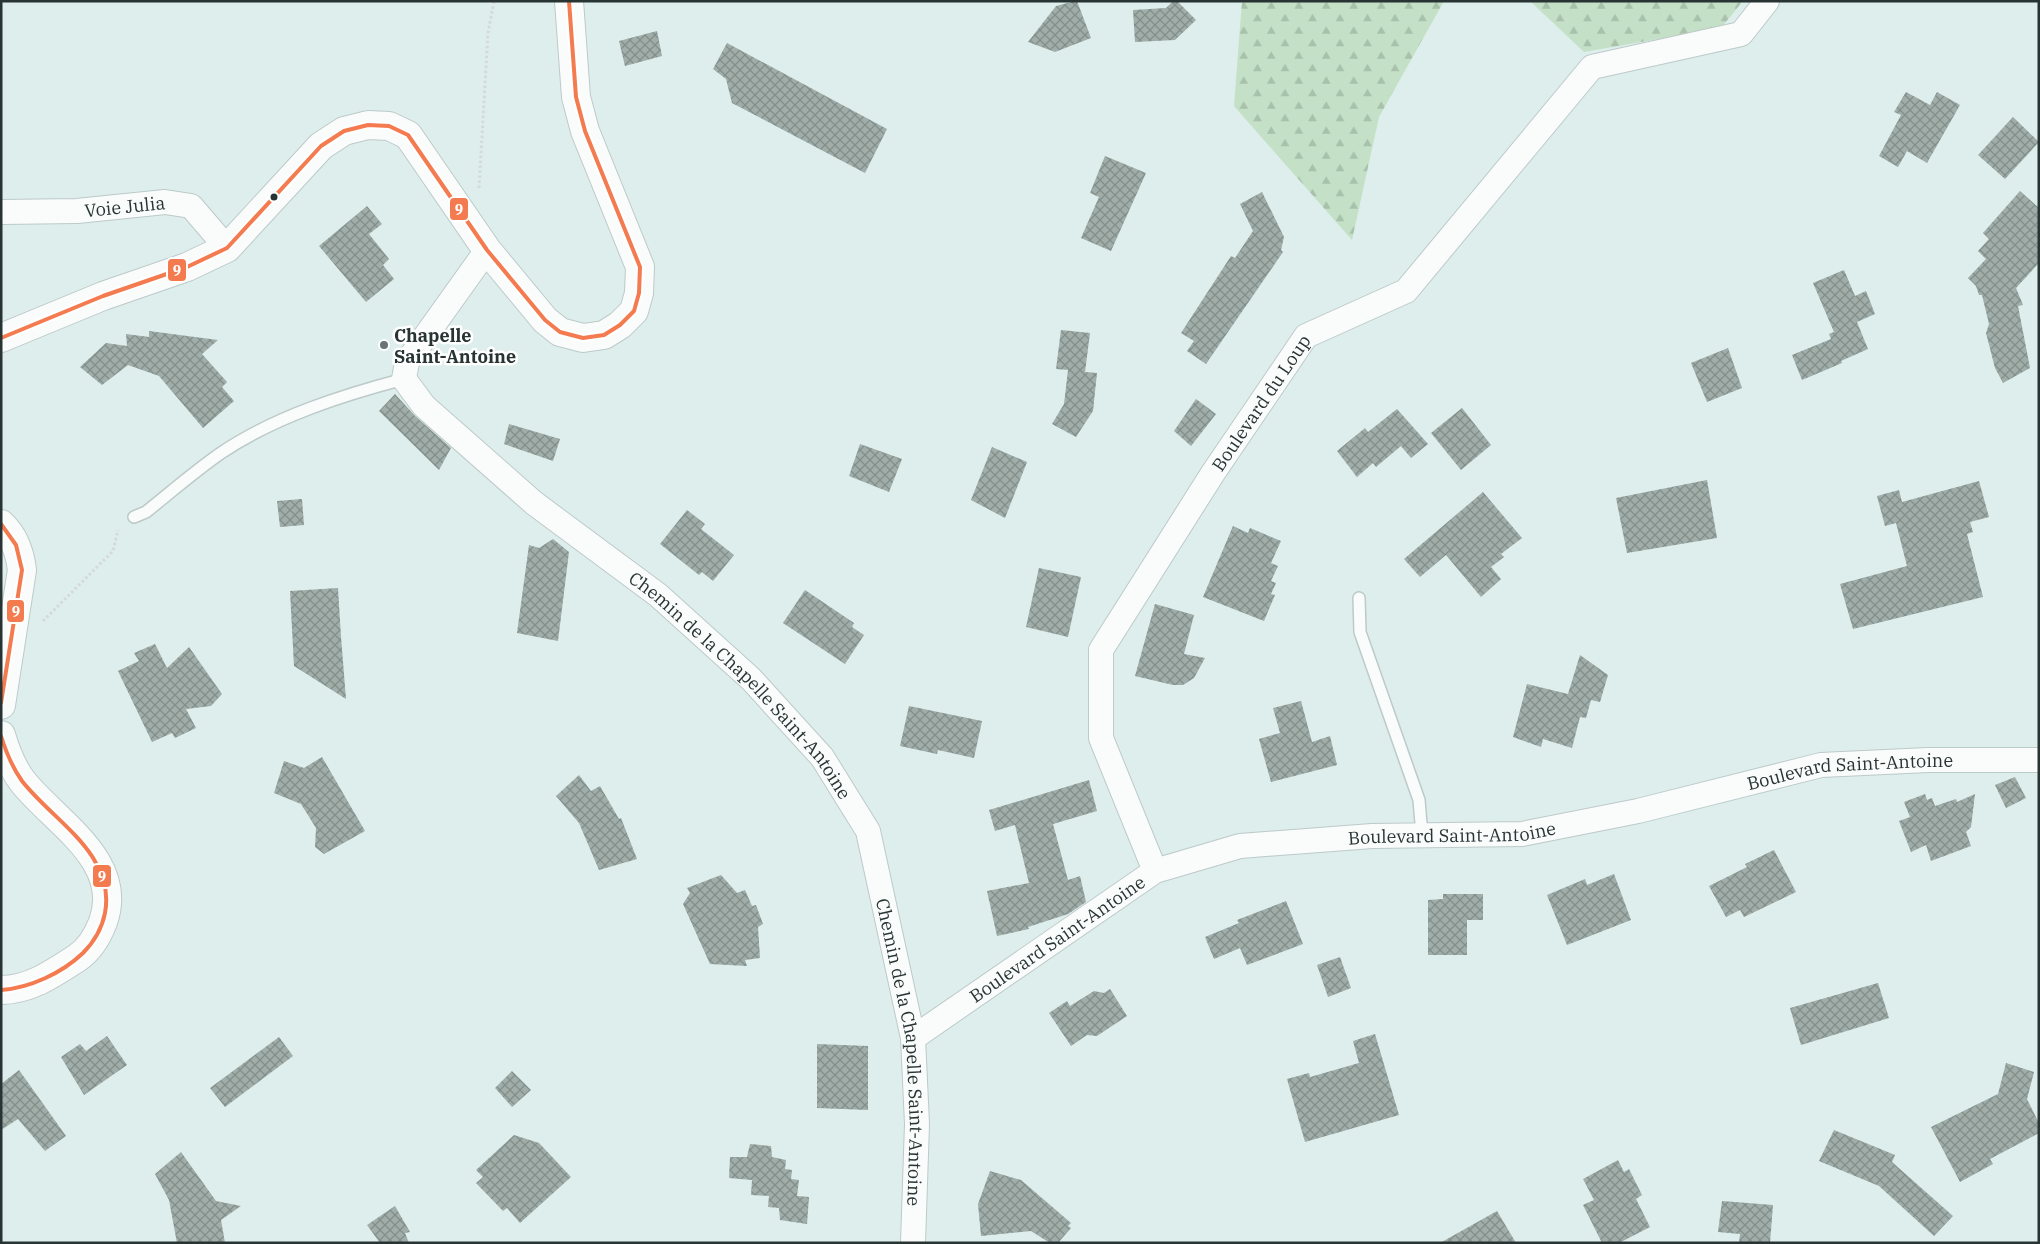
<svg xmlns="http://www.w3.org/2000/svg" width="2040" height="1244" font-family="'IBM Plex Serif',serif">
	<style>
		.forest { fill: url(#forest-firs) }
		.building { fill: url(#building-cross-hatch) }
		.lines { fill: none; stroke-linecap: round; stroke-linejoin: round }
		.lane-casing { stroke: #bccac8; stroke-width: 14 }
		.street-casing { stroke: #bccac8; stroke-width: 26 }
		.secondary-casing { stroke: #bccac8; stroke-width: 30 }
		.path { stroke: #d4dad9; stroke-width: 3; stroke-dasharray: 2.5 2.5; stroke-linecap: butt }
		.lane { stroke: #fafcfc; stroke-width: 11 }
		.street { stroke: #fafcfc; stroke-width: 24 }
		.secondary { stroke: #fafcfc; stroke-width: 28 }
		.bus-1-casing { stroke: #fff; stroke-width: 8 }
		.bus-1 { stroke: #f47b4f; stroke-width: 4 }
		.bus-dot { fill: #283433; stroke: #fff; stroke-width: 2 }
		.poi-dot { fill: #677574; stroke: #fff; stroke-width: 2 }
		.labels { text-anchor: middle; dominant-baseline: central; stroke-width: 5; stroke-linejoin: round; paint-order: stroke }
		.street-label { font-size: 18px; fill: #283433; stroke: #fff }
		.poi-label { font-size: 18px; font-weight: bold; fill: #283433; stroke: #fff; text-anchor: start }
		.line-badge { stroke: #fff; stroke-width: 2 }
		.badge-label { font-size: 14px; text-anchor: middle; font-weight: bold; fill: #fff }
	</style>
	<defs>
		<pattern id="forest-firs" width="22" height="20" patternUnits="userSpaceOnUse" patternTransform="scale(1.25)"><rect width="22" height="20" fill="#c4e0c6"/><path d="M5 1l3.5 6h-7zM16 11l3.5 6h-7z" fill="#a8c1ab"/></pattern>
		<pattern id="building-cross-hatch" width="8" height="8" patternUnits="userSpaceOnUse" patternTransform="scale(1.25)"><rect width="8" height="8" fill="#a0ada9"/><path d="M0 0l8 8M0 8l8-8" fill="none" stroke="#828e8a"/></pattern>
	</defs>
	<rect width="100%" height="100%" fill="#ddeeec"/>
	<g class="forest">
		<path d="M 1242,1 L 1444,1 L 1379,117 L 1352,240 L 1234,106 Z"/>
		<path d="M 1530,1 L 1743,1 L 1721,28 L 1584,52 Z"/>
	</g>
	<g class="building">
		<path d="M 1075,1 L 1077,1 L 1091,38 L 1055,52 L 1028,42 L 1056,6 Z"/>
		<path d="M 1173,1 L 1177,1 L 1196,20 L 1175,40 L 1135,42 L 1133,10 L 1166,8 Z"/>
		<path d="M 657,31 L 662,56 L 625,66 L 619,41 Z"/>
		<path d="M 727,43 L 887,129 L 865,173 L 732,103 L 726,79 L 713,69 Z"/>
		<path d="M 1906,92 L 1930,105 L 1937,92 L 1960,105 L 1927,163 L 1907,151 L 1898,167 L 1879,156 L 1901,115 L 1894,112 Z"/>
		<path d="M 2013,117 L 2039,142 L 2005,179 L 1978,155 Z"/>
		<path d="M 1105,156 L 1146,173 L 1111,251 L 1081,238 L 1099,197 L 1090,193 Z"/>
		<path d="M 2020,191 L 2039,208 L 2039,263 L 2016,288 L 2023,305 L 2018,306 L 2030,368 L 2003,383 L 1995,368 L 1986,333 L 1989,324 L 1982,295 L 1979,295 L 1976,286 L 1968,278 L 1986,259 L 1978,251 L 1989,239 L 1983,233 Z"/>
		<path d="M 1262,192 L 1284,237 L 1281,250 L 1283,252 L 1206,364 L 1187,351 L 1194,341 L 1181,333 L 1231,256 L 1235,258 L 1253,231 L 1240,204 Z"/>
		<path d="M 367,206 L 382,224 L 369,234 L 389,259 L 383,265 L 394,279 L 366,302 L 319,246 Z"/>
		<path d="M 1844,270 L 1855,296 L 1866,291 L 1875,314 L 1857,322 L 1868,349 L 1841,361 L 1842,363 L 1802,380 L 1792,355 L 1831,339 L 1829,334 L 1834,332 L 1813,283 Z"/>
		<path d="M 1061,330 L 1090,333 L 1085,372 L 1097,373 L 1093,411 L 1076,437 L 1052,424 L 1064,404 L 1068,370 L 1056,369 Z"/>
		<path d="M 149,331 L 218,340 L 202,354 L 227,382 L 222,387 L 234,401 L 203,428 L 159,376 L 128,365 L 102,385 L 80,367 L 106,343 L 127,346 L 126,334 L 149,337 Z"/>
		<path d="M 1728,348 L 1742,388 L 1707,402 L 1691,363 Z"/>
		<path d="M 395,394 L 415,416 L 451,448 L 439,470 L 379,411 Z"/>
		<path d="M 1196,399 L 1216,414 L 1191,446 L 1174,431 Z"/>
		<path d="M 1462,408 L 1491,445 L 1461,470 L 1431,433 Z"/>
		<path d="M 1397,409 L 1428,444 L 1411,458 L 1401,446 L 1376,467 L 1373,463 L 1357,477 L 1337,451 L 1365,428 L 1368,432 Z"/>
		<path d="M 509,424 L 560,439 L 553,461 L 504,444 Z"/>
		<path d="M 860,444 L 902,459 L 889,492 L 849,476 Z"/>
		<path d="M 992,447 L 1027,462 L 1005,518 L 971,500 Z"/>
		<path d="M 1707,480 L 1717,538 L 1627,553 L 1616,498 Z"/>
		<path d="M 1979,481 L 1989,517 L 1970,522 L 1973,532 L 1967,534 L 1983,597 L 1853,629 L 1840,584 L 1907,566 L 1896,523 L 1885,526 L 1877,496 L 1899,490 L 1902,502 Z"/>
		<path d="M 1483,492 L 1522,538 L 1501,554 L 1504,557 L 1491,567 L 1501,579 L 1481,597 L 1446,555 L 1420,577 L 1404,559 Z"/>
		<path d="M 302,499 L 304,525 L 280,527 L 277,501 Z"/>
		<path d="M 687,510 L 705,524 L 701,529 L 734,555 L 713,581 L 702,572 L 699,575 L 660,544 Z"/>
		<path d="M 1233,526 L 1248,533 L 1250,528 L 1281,541 L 1271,563 L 1278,566 L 1271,581 L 1276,583 L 1271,594 L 1275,595 L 1264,621 L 1203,597 Z"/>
		<path d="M 553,539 L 569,552 L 558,641 L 517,633 L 529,545 L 539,548 Z"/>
		<path d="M 1039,568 L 1081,577 L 1068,637 L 1026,627 Z"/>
		<path d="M 338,588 L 341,637 L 346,699 L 294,666 L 290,591 Z"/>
		<path d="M 805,590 L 854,623 L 852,627 L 864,635 L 845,664 L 783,623 Z"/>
		<path d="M 1155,604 L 1194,615 L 1184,654 L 1205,658 L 1194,678 L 1183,685 L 1173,685 L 1135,676 Z"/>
		<path d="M 155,644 L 167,668 L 189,647 L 222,694 L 211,706 L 186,709 L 196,728 L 175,738 L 172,733 L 152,742 L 118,671 L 139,661 L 134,653 Z"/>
		<path d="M 1580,655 L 1608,675 L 1600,702 L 1591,700 L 1586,718 L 1580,717 L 1572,748 L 1543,739 L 1541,747 L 1513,737 L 1527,684 L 1568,694 Z"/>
		<path d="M 1301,701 L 1312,742 L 1330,736 L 1337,765 L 1271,782 L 1259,739 L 1280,733 L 1273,708 Z"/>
		<path d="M 909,706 L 982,721 L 974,758 L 938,750 L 937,754 L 900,746 Z"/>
		<path d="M 322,757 L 365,831 L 324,854 L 315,847 L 316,828 L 301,804 L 274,793 L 284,761 L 304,768 Z"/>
		<path d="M 579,775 L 591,791 L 600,786 L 619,819 L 621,818 L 637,859 L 599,870 L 579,823 L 556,796 Z"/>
		<path d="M 2015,777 L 2026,798 L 2006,808 L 1995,785 Z"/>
		<path d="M 1089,780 L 1097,811 L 1053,824 L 1068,880 L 1080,876 L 1086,902 L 1068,914 L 1028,927 L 1029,929 L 997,936 L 987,891 L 1029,883 L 1015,825 L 995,831 L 989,810 Z"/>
		<path d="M 1925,794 L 1927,800 L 1932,798 L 1935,806 L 1956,799 L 1957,802 L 1975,794 L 1971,827 L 1966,832 L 1971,846 L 1931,861 L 1926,845 L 1911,852 L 1899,821 L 1910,817 L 1904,802 Z"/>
		<path d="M 1774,850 L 1796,892 L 1744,917 L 1740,910 L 1726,917 L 1709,886 L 1747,867 L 1745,864 Z"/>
		<path d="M 1614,874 L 1631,920 L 1567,945 L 1547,895 L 1585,879 L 1587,885 Z"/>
		<path d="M 721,875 L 737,893 L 745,890 L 752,906 L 756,905 L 763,924 L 758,927 L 760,958 L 745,960 L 747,966 L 710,964 L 683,904 L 690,893 L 687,888 Z"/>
		<path d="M 1443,894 L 1483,894 L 1483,920 L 1467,920 L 1467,955 L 1428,955 L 1428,900 L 1443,899 Z"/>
		<path d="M 1286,901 L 1303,944 L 1247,965 L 1240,948 L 1214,959 L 1205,937 L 1239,923 L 1237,920 Z"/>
		<path d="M 1340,957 L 1351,988 L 1328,997 L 1317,965 Z"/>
		<path d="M 1878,983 L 1889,1018 L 1801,1045 L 1790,1008 Z"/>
		<path d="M 1110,989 L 1127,1016 L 1097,1036 L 1087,1035 L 1071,1046 L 1049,1013 L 1067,1001 L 1070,1006 L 1094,991 L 1104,993 Z"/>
		<path d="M 1375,1034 L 1399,1115 L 1305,1142 L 1287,1079 L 1309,1073 L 1310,1077 L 1359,1063 L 1353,1041 Z"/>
		<path d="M 107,1036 L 127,1065 L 84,1095 L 61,1057 L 80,1044 L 86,1051 Z"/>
		<path d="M 279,1037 L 293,1056 L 225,1107 L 210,1088 Z"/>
		<path d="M 817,1044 L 868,1046 L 868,1110 L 817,1108 Z"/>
		<path d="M 2006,1063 L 2034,1072 L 2027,1099 L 2039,1123 L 2039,1133 L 1990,1159 L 1993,1164 L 1960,1182 L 1931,1127 L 1998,1094 Z"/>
		<path d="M 19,1070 L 66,1136 L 45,1151 L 18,1119 L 1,1130 L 1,1084 Z"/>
		<path d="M 512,1071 L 531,1090 L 512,1107 L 495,1088 Z"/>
		<path d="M 1834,1130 L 1895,1155 L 1892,1162 L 1953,1216 L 1934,1236 L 1879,1186 L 1819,1161 Z"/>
		<path d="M 514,1135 L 539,1143 L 571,1177 L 520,1223 L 507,1208 L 503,1211 L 476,1183 L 483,1177 L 476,1170 Z"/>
		<path d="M 750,1144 L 771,1146 L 772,1157 L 786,1160 L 785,1169 L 792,1170 L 791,1179 L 799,1180 L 797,1196 L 809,1197 L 807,1224 L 780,1220 L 779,1208 L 768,1207 L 769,1196 L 751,1195 L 752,1180 L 729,1178 L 730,1157 L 747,1157 Z"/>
		<path d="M 181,1152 L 216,1201 L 241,1206 L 221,1220 L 225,1243 L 177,1243 L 169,1200 L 155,1174 Z"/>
		<path d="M 1618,1160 L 1624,1172 L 1629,1169 L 1642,1195 L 1636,1199 L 1650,1227 L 1619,1243 L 1602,1243 L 1583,1205 L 1594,1200 L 1583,1179 Z"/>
		<path d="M 990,1171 L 1021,1180 L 1071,1223 L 1068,1226 L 1071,1228 L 1058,1243 L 1050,1243 L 1031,1231 L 981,1236 L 978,1204 Z"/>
		<path d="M 1722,1201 L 1773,1205 L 1770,1243 L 1739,1243 L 1740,1234 L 1718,1232 Z"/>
		<path d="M 395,1206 L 410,1232 L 405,1233 L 409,1243 L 380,1243 L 367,1225 Z"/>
		<path d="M 1497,1211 L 1516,1243 L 1440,1243 Z"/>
	</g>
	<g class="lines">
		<g class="lane-casing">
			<g id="lane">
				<path d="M 134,517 L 146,512 C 171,492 195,471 221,453 C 274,417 343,395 404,379"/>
				<path d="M 1359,598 L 1360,632 L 1419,800 L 1422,835"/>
			</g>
		</g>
		<g class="street-casing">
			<g id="street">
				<path id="s1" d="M 1,212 L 77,211 L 165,202 L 191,206 L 227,248"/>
				<path id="s2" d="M 487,250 L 407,362 L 404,379 L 424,406 L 534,503 L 658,595 L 751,679 L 822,757 L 868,831 L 913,1038 L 917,1124 L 913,1243"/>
				<path id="s3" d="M 1155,871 L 1101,738 L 1101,650 L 1213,473 L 1306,336 L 1406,291 L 1592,67 L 1741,34 L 1767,1"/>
				<path id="s4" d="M 913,1038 L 1155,871 L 1240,846 L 1372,836 L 1522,834 L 1638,811 L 1821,765 L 1928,760 L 2039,760"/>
			</g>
		</g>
		<g class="secondary-casing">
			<g id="secondary">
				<path d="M 1,338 L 103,296 L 187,267 L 227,248 L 321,146 L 344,131 L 368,125 L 389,126 L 408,135 L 487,250 L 545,320 L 560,332 L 583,338 L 604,335 L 620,325 L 634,311 L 639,293 L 640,267 L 585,131 L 576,97 L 569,1"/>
				<path d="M 1,524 C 14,536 20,553 22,570 L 1,705"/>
				<path d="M 1,735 C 6,752 12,768 23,782 C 56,823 125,861 103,922 C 98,935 89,950 77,958 C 54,973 30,990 1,990"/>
			</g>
		</g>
		<g class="path">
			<path d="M 479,188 L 488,33 L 494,1"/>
			<path d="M 43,621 L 113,551 L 118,530"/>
		</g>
		<use href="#lane" class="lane"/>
		<use href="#street" class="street"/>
		<use href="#secondary" class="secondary"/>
		<g class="bus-1-casing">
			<g id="bus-1">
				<path d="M 1,338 L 103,296 L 187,267 L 227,248 L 321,146 L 344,131 L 368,125 L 389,126 L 408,135 L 487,250 L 545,320 L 560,332 L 583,338 L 604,335 L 620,325 L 634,311 L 639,293 L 640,267 L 585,131 L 576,97 L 569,1"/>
				<path d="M 1,524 L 16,545 L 22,570 L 1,703"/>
				<path d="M 1,736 C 6,752 12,767 22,781 C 53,821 116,854 105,913 C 102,928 94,942 83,953 C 62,973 30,988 1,990"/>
			</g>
		</g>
		<use href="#bus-1" class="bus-1"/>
	</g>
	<circle class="bus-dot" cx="274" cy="197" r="4.5"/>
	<circle class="poi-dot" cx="384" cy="345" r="5"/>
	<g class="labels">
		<g class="street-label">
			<text stroke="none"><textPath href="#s1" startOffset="124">Voie Julia</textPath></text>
			<text stroke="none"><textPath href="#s3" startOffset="526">Boulevard du Loup</textPath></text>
			<text stroke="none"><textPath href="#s2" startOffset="612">Chemin de la Chapelle Saint-Antoine</textPath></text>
			<text stroke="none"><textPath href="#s4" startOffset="1000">Boulevard Saint-Antoine</textPath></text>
			<text stroke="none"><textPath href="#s4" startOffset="595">Boulevard Saint-Antoine</textPath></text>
			<text stroke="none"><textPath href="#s4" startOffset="175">Boulevard Saint-Antoine</textPath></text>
			<text stroke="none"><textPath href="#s2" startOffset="1032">Chemin de la Chapelle Saint-Antoine</textPath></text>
		</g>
		<g class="poi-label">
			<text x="394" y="335">Chapelle<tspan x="394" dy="21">Saint-Antoine</tspan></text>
		</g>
	</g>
	<g class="line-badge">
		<rect x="449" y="197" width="20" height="24" rx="5" fill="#f47b4f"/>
		<rect x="167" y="258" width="20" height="24" rx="5" fill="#f47b4f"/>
		<rect x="6" y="599" width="19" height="24" rx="5" fill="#f47b4f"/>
		<rect x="92" y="864" width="20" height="24" rx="5" fill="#f47b4f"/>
	</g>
	<g class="badge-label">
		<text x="459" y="214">9</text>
		<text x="177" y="275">9</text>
		<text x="16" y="616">9</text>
		<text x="102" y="881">9</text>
	</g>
	<rect width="2040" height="1244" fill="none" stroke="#283433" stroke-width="5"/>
</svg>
